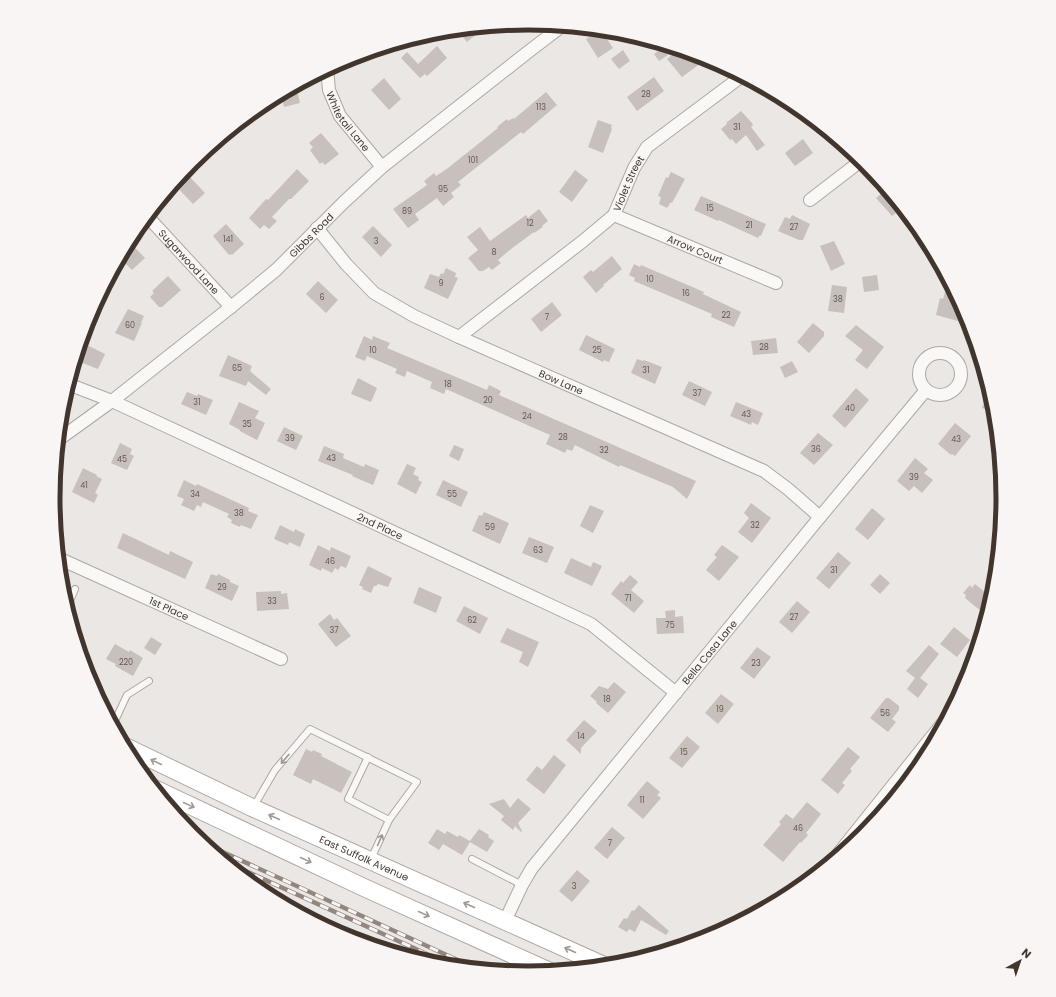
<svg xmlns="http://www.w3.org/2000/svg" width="1056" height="997" font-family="Poppins,sans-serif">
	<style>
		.building { fill: #c7c0bc }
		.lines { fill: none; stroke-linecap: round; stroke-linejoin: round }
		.service-casing { stroke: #aea7a3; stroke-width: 8 }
		.minor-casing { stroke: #aea7a3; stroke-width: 14 }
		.secondary-casing { stroke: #aea7a3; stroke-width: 19 }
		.service { stroke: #f9f8f7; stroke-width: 6 }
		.minor { stroke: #f9f8f7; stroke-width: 12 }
		.secondary { stroke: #fff; stroke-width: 17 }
		.rail-casing { stroke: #93867f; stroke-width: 4.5 }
		.rail { stroke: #f8f5f4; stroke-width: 3; stroke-dasharray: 9; stroke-linecap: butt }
		.oneway { stroke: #9e9692 }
		.oneway2 { stroke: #a09a96 }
		.labels { text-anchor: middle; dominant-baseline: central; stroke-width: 3; stroke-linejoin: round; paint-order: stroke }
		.number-label { font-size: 8px; fill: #635852 }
		.street-label { font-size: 10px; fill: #42352e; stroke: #f8f5f4 }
		.rim { fill: none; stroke: #42352e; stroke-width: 5 }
	</style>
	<rect width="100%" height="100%" fill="#ebe7e5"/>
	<g class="building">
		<path d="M 485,27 L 467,42 L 457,30 L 468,29 Z"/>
		<path d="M 589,29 L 601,30 L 613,48 L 598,58 L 586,39 L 593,35 Z"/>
		<path d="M 437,46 L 447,58 L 427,76 L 425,74 L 420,78 L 401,58 L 407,52 L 418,64 Z"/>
		<path d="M 662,48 L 668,55 L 659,61 L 654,54 Z"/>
		<path d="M 623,50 L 630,61 L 619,69 L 611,59 Z"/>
		<path d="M 678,50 L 694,54 L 701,63 L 682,77 L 667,59 Z"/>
		<path d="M 654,77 L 664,91 L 637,111 L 627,97 Z"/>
		<path d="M 384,78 L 401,99 L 389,110 L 371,90 Z"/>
		<path d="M 296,86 L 300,103 L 284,107 L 281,94 Z"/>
		<path d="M 546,92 L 557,105 L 523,134 L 521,132 L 458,182 L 461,185 L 451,193 L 454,197 L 443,206 L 437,198 L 415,214 L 419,220 L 408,228 L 393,209 L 427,185 L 424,181 L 434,173 L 436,176 L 448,168 L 498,128 L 497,127 L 507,119 L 508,121 L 513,118 L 514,119 Z"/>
		<path d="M 741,111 L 752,123 L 753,125 L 751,127 L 765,145 L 757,151 L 746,135 L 736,144 L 732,139 L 730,140 L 721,129 L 727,124 L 726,123 Z"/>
		<path d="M 598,120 L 612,125 L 611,128 L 612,129 L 603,153 L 588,147 Z"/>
		<path d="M 321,133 L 339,154 L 325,165 L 322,162 L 320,164 L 310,150 L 313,147 L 309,143 Z"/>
		<path d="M 803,139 L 813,153 L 795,166 L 785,153 Z"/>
		<path d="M 297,169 L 309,181 L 291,199 L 289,199 L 272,217 L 277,221 L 269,229 L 264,225 L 260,229 L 249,218 L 266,199 L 268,200 Z"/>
		<path d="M 575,170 L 588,180 L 572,202 L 559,192 Z"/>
		<path d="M 671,172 L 685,179 L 672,203 L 671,202 L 667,208 L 659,204 L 661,197 L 658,196 L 666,177 L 668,178 Z"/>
		<path d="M 187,174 L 205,193 L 193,204 L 175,185 Z"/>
		<path d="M 886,189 L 902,208 L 892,216 L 876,198 Z"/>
		<path d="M 701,196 L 766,224 L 761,236 L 760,235 L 758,238 L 719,220 L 718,221 L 694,210 Z"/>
		<path d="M 539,209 L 548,221 L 542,226 L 543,227 L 534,233 L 534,232 L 511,249 L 498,260 L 501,263 L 492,270 L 489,267 L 483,271 L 479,271 L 468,258 L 478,250 L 467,237 L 480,227 L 490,241 L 526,215 L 528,218 Z"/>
		<path d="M 792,215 L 810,224 L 803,240 L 799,240 L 778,231 L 785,217 L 790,219 Z"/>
		<path d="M 226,224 L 244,244 L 232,255 L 231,254 L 229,255 L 213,236 Z"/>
		<path d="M 373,226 L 392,245 L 381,257 L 362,237 Z"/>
		<path d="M 834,241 L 845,264 L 831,271 L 820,246 Z"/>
		<path d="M 129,242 L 145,258 L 132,270 L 120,258 Z"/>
		<path d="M 612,256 L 622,269 L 603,285 L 604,286 L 596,293 L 583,277 L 591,270 L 593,272 Z"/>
		<path d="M 634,264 L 640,267 L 641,265 L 704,292 L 703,294 L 741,312 L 734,327 L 711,317 L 712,314 L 634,281 L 635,278 L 629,275 Z"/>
		<path d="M 446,268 L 456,273 L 455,277 L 458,278 L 448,299 L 424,288 L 430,274 L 439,277 L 441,273 L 443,274 Z"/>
		<path d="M 877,275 L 879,290 L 864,292 L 862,277 Z"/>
		<path d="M 168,276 L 181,290 L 162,307 L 159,307 L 150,297 L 154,293 L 152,291 Z"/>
		<path d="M 318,281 L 338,300 L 326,313 L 306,294 Z"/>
		<path d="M 832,285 L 847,287 L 844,313 L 828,311 Z"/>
		<path d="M 945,292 L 956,295 L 967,317 L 969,324 L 936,315 L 940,298 L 943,299 Z"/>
		<path d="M 552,302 L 562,315 L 541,332 L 531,319 Z"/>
		<path d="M 128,309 L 144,316 L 141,323 L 142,323 L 134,341 L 115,333 Z"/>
		<path d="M 813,323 L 824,332 L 824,336 L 809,353 L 797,342 Z"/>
		<path d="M 856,325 L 884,347 L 867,369 L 855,360 L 863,350 L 845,336 Z"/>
		<path d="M 586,335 L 615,349 L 609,362 L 604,360 L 603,362 L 579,350 Z"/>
		<path d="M 364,336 L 372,340 L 373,336 L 390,343 L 387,348 L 487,390 L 489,385 L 501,391 L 499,395 L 696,481 L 687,499 L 673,487 L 620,465 L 619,467 L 575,445 L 572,451 L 567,449 L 565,453 L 546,444 L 550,435 L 446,389 L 444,394 L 430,388 L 432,382 L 407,371 L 405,377 L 395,373 L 397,369 L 367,356 L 365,361 L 355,357 Z"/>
		<path d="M 776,338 L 778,353 L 753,355 L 751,341 Z"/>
		<path d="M 81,342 L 105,354 L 98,369 L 75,360 Z"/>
		<path d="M 228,355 L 252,366 L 250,371 L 271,389 L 266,395 L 248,381 L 246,386 L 219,376 Z"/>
		<path d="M 637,359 L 643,361 L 644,360 L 662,367 L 655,384 L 631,373 Z"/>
		<path d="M 792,361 L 798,372 L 785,378 L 780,367 Z"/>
		<path d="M 358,378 L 377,388 L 371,402 L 351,394 Z"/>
		<path d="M 689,381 L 712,392 L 705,406 L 682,395 Z"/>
		<path d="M 856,388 L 869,400 L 845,428 L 832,416 Z"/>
		<path d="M 989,389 L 994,406 L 995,413 L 982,408 Z"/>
		<path d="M 187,392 L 197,396 L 198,394 L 213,400 L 206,415 L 181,404 Z"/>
		<path d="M 239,402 L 259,411 L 255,418 L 265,423 L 257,440 L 240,431 L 240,430 L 229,424 Z"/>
		<path d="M 736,402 L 763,413 L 758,425 L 752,422 L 751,425 L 730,416 Z"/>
		<path d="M 955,423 L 971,436 L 955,456 L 952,454 L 951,455 L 938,444 Z"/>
		<path d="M 284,427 L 303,436 L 296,450 L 277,441 Z"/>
		<path d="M 818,433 L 833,445 L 814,465 L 800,453 Z"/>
		<path d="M 120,443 L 132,449 L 130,454 L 134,456 L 127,470 L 111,463 Z"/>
		<path d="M 454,445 L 464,449 L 459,461 L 449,456 Z"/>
		<path d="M 324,446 L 344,454 L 343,458 L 364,467 L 365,464 L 379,470 L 373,485 L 352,476 L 353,475 L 318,461 Z"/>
		<path d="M 915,458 L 928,469 L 924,473 L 933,480 L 922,493 L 914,486 L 909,491 L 897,481 Z"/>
		<path d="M 407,464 L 416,468 L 413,474 L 419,477 L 418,480 L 422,482 L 416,494 L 397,484 Z"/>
		<path d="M 83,468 L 97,475 L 96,476 L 102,479 L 95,493 L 98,495 L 94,503 L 72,492 Z"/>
		<path d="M 184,480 L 196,486 L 197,484 L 249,508 L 248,511 L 258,515 L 251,529 L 241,525 L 240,527 L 231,523 L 232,520 L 227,517 L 229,514 L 203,502 L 201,507 L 197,505 L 194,511 L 181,505 L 184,499 L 177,496 Z"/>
		<path d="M 443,480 L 468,492 L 461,507 L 436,495 Z"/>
		<path d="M 751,503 L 771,518 L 752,543 L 738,532 L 749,518 L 744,513 Z"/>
		<path d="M 590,505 L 604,511 L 593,533 L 580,526 Z"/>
		<path d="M 872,508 L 885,519 L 868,540 L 855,529 Z"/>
		<path d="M 484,512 L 509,523 L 500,544 L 472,531 L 479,515 L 482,516 Z"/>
		<path d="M 280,525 L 294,532 L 295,529 L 305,534 L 300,547 L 289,542 L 288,545 L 274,539 Z"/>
		<path d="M 123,533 L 169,555 L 170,551 L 193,562 L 185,579 L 117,548 Z"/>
		<path d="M 529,537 L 554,547 L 547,563 L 522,553 Z"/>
		<path d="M 318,545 L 330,551 L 331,547 L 351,556 L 346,568 L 341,566 L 338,570 L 335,568 L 332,573 L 322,568 L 321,571 L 309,565 Z"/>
		<path d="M 722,545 L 739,557 L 719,581 L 706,570 L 717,557 L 714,555 Z"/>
		<path d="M 838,552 L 851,563 L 829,589 L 816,578 Z"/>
		<path d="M 571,558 L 591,567 L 593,562 L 602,566 L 592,586 L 564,573 Z"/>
		<path d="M 368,566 L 392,578 L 388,587 L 378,584 L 376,586 L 374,586 L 371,593 L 362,589 L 363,587 L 359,585 Z"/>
		<path d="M 211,574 L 217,576 L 218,574 L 230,580 L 230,582 L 239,586 L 232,601 L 205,588 Z"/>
		<path d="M 880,574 L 890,583 L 880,594 L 870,585 Z"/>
		<path d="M 630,575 L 638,582 L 631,590 L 644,601 L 634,613 L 611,594 L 621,581 L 623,583 Z"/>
		<path d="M 975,584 L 992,598 L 987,616 L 965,598 L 966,595 L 963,593 L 970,585 L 972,588 Z"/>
		<path d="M 419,587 L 442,597 L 436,613 L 413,603 Z"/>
		<path d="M 281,591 L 281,594 L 287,593 L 289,609 L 257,611 L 256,592 Z"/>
		<path d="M 797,601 L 810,612 L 792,633 L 779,622 Z"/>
		<path d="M 464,606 L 488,618 L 480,634 L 456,621 Z"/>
		<path d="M 675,610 L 675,617 L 683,616 L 684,633 L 657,634 L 656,618 L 666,618 L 665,611 Z"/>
		<path d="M 330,614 L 334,620 L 337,618 L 351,636 L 336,647 L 318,624 Z"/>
		<path d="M 954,627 L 970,640 L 957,657 L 940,644 Z"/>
		<path d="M 507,628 L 539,642 L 528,667 L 519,662 L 523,652 L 500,642 Z"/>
		<path d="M 151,637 L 162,644 L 155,655 L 144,648 Z"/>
		<path d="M 115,644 L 129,652 L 130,650 L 143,658 L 133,676 L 115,666 L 116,664 L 106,659 Z"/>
		<path d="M 929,645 L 939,654 L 920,678 L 928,684 L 918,698 L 907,689 L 915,678 L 906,671 Z"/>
		<path d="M 757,647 L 771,657 L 754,679 L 740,668 Z"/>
		<path d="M 614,682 L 626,692 L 608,713 L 596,703 L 597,702 L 590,696 L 599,686 L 608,689 Z"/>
		<path d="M 721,694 L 734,704 L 718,724 L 705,713 Z"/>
		<path d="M 886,698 L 889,698 L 899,706 L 899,710 L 892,719 L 896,722 L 888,732 L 870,718 Z"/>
		<path d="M 584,720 L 597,731 L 581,748 L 581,754 L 566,740 Z"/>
		<path d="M 687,736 L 700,747 L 682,768 L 669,758 Z"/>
		<path d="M 848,747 L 860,757 L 850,769 L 852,771 L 842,783 L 845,785 L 838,794 L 821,780 Z"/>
		<path d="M 306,749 L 312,752 L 313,750 L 322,754 L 321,756 L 352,772 L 341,793 L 313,779 L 311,784 L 293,775 Z"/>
		<path d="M 554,755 L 566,765 L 544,794 L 526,780 L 537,766 L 542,770 Z"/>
		<path d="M 647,781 L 660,792 L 657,795 L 661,798 L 643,819 L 627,805 Z"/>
		<path d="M 518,798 L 531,809 L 518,823 L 522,831 L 521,832 L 515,826 L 513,830 L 501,820 L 504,816 L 489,804 L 504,799 L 510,808 Z"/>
		<path d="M 807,802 L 821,814 L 806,833 L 808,835 L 801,843 L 800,842 L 783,862 L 763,845 L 781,824 L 779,822 L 786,814 L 793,819 Z"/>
		<path d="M 612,827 L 625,838 L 607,859 L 594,848 Z"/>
		<path d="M 437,829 L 445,834 L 447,831 L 458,837 L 459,835 L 470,841 L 479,829 L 489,835 L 488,837 L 494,841 L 487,852 L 470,842 L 462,855 L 443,844 L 439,850 L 428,843 Z"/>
		<path d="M 577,870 L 590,881 L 572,902 L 559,891 Z"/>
		<path d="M 639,905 L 669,931 L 666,935 L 641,920 L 635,932 L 629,929 L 627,932 L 618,927 L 624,918 L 627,919 L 632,910 L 634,911 Z"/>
	</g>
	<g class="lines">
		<g class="service-casing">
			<g id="service">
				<path d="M 67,608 L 75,589"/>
				<path d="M 113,725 L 127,695 L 149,681"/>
				<path d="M 254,806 L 275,770 L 310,729 L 417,782 L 389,820 L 348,799 L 368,757"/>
				<path d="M 371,859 L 389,820"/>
				<path d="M 472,859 L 522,885"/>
			</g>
		</g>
		<g class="minor-casing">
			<g id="minor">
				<path id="s1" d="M 327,69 L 329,90 L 340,116 L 382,167"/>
				<path d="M 810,200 L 862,160"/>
				<path id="s2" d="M 614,215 L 776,283"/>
				<path id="s3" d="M 147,216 L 231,307"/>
				<path id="s4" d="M 317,228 L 346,264 L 374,293 L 414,316 L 459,337 L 764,471 L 788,489 L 820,517"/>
				<path id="s5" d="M 459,337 L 583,241 L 614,215 L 634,168 L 647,147 L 742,76"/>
				<circle cx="940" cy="374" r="21"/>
				<path id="s6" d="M 68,384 L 112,401 L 591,624 L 676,693"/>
				<path id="s7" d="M 58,440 L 112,401 L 231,307 L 276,270 L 344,202 L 382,167 L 528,52 L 562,26"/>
				<path id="s8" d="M 58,558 L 281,659"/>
				<path d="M 834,859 L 946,719"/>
				<path id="s9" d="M 505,921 L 522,885 L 532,868 L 820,517 L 926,390"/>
			</g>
		</g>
		<g class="secondary-casing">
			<g id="secondary">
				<path id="s10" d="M 124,746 L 253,808 L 605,966"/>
				<path d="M 153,788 L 365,888 L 551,972"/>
			</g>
		</g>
		<use href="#service" class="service"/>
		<use href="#minor" class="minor"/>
		<use href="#secondary" class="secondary"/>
		<g class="rail-casing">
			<g id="rail">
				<path d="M 201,842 L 477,969"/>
				<path d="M 222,860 L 455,967"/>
			</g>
		</g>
		<use href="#rail" class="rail"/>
	</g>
	<defs><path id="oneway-shaft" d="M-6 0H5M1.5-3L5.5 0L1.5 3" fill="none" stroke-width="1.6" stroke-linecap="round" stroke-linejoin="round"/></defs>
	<g class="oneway">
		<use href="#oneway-shaft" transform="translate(285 759) rotate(130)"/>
		<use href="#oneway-shaft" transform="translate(380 840) rotate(-66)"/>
	</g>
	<g class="oneway2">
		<use href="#oneway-shaft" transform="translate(156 762) rotate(-155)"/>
		<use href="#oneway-shaft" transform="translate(189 805) rotate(25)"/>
		<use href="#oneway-shaft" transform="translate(274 817) rotate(-156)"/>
		<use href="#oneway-shaft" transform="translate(306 860) rotate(25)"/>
		<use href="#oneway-shaft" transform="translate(469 905) rotate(-156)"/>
		<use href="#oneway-shaft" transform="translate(424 914) rotate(24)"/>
		<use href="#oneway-shaft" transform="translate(570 950) rotate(-156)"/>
	</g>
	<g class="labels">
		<g class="number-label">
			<text x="646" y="94">28</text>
			<text x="541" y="107">113</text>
			<text x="737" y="127">31</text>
			<text x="473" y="160">101</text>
			<text x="443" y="189">95</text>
			<text x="710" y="208">15</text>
			<text x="407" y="211">89</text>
			<text x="530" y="223">12</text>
			<text x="749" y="225">21</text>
			<text x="794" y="227">27</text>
			<text x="228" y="239">141</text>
			<text x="376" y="241">3</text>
			<text x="494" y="252">8</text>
			<text x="650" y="279">10</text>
			<text x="441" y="283">9</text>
			<text x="686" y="293">16</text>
			<text x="322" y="297">6</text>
			<text x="838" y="299">38</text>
			<text x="726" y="315">22</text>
			<text x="547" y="317">7</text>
			<text x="130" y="325">60</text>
			<text x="764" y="347">28</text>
			<text x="373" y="350">10</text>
			<text x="597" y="350">25</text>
			<text x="237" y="368">65</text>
			<text x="646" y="370">31</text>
			<text x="448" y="384">18</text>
			<text x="697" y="393">37</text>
			<text x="488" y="400">20</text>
			<text x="197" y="402">31</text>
			<text x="850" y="408">40</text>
			<text x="746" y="414">43</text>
			<text x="527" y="416">24</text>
			<text x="247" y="424">35</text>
			<text x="563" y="437">28</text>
			<text x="290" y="438">39</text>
			<text x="956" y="439">43</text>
			<text x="816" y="449">36</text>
			<text x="604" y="450">32</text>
			<text x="331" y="458">43</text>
			<text x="122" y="459">45</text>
			<text x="914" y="477">39</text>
			<text x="84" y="485">41</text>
			<text x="195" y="494">34</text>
			<text x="452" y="494">55</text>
			<text x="239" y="513">38</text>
			<text x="755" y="525">32</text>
			<text x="490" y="527">59</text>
			<text x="538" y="550">63</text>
			<text x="330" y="561">46</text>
			<text x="834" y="570">31</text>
			<text x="222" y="587">29</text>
			<text x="628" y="598">71</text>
			<text x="272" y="601">33</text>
			<text x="794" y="617">27</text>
			<text x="472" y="620">62</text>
			<text x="670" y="625">75</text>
			<text x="334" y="630">37</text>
			<text x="126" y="662">220</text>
			<text x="756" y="663">23</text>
			<text x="607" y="699">18</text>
			<text x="720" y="709">19</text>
			<text x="885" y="713">56</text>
			<text x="581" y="736">14</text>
			<text x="684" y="752">15</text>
			<text x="642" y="800">11</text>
			<text x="798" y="828">46</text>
			<text x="610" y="843">7</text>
			<text x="574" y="886">3</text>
		</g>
		<g class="street-label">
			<text stroke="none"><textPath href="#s1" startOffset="58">Whitetail Lane</textPath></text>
			<text stroke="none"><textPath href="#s5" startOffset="232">Violet Street</textPath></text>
			<text stroke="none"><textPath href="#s7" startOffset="326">Gibbs Road</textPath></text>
			<text stroke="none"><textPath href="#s2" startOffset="88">Arrow Court</textPath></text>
			<text stroke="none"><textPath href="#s3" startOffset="62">Sugarwood Lane</textPath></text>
			<text stroke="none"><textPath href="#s4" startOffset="294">Bow Lane</textPath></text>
			<text stroke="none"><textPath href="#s6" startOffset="343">2nd Place</textPath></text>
			<text stroke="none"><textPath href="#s8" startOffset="122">1st Place</textPath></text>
			<text stroke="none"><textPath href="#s9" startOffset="339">Bella Casa Lane</textPath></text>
			<text stroke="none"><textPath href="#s10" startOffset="265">East Suffolk Avenue</textPath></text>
		</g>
	</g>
	<path d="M0 0H1056V997H0ZM60 498a468 468 0 1 1 936 0a468 468 0 1 1-936 0Z" fill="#f8f5f4" fill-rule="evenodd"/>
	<path class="rim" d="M60 498a468 468 0 1 1 936 0a468 468 0 1 1-936 0Z"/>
	<g transform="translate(1020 961) rotate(40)" stroke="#f8f5f4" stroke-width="3" paint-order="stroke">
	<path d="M0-3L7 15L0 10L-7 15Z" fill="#42352e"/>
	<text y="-6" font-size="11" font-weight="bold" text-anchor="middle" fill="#42352e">N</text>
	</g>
</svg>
